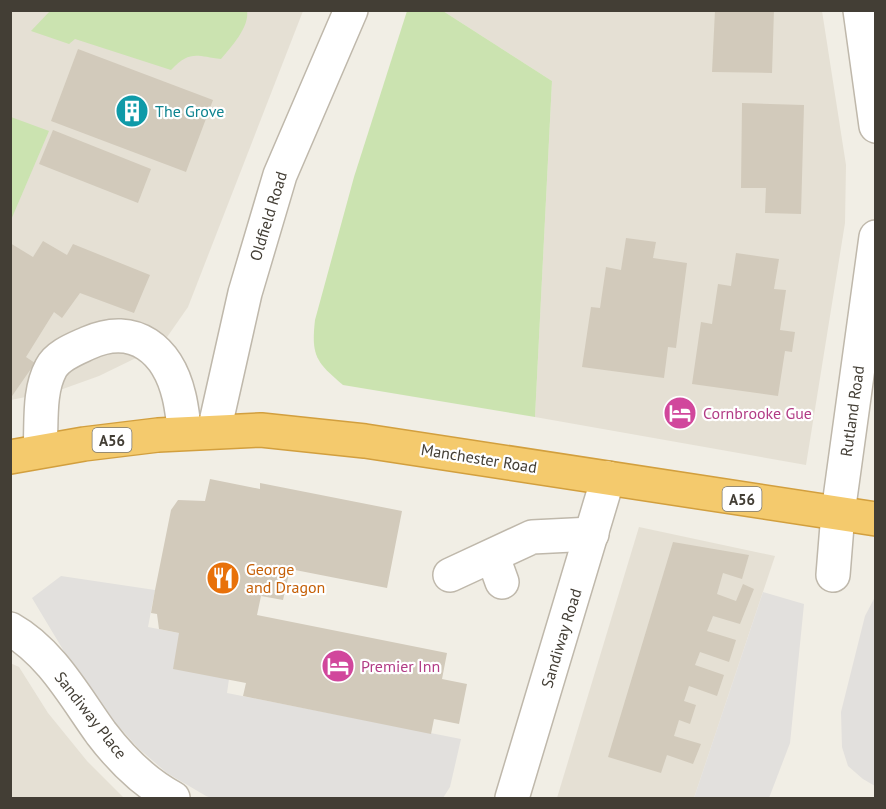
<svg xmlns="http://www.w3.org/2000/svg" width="886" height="809" font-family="'PT Sans',sans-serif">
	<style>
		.residential { fill: #e5e0d4 }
		.green { fill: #cbe3b0 }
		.parking { fill: #e2e0dd }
		.building { fill: #d2cabb }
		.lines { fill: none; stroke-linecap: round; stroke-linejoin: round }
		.minor-casing { stroke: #bfb8ab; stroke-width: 36 }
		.highway-casing { stroke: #d29f3e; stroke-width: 36 }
		.minor { stroke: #fff; stroke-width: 33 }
		.highway { stroke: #f4ca6d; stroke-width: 33 }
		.labels { text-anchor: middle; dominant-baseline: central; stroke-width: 4.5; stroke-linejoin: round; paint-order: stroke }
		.shield { fill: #fff; stroke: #7b7872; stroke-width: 1.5 }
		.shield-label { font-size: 15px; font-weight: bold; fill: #433e35 }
		.culture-label { font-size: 16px; fill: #0d838f; stroke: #fff; text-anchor: start }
		.street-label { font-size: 16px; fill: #433e35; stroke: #fff }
		.hotel-label { font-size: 16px; fill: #b23c85; stroke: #fff; text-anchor: start }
		.food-label { font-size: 16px; fill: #c56008; stroke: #fff; text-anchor: start }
	</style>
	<rect width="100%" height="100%" fill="#f1eee5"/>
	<g class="residential">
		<path d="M 10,11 L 303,11 L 188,307 L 165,340 L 138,357 L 99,376 L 60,390 L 11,400 Z"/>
		<path d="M 443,11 L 822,11 L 846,165 L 845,223 L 806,465 L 535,417 L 552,81 Z"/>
		<path d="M 639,527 L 775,556 L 694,798 L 557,798 Z"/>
		<path d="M 10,663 L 19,667 L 48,713 L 87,761 L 124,798 L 11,798 Z"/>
	</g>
	<g class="green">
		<path d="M 247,10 C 250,27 231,47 221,59 C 196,56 190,50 171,70 L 75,39 L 69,44 L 31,31 L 50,11 Z"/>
		<path d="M 407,11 L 443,11 L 552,81 L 535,417 L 343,385 C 316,362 311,356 315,320 L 354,177 Z"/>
		<path d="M 11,117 L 49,131 L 11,220 L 10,117 Z"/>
	</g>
	<g class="parking">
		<path d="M 61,576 L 155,590 L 148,627 L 179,633 L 229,679 L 227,693 L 461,739 L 450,787 L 443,798 L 212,798 L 206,796 L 167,773 L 138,748 L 114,721 L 68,658 L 32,598 Z"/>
		<path d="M 763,592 L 804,604 L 790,743 L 769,798 L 694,798 Z"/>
		<path d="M 875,597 L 875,786 L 863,779 L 848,766 L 842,747 L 841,712 L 865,616 Z"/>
	</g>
	<g class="building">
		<path d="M 715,10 L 774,10 L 772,73 L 712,72 Z"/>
		<path d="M 78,49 L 213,100 L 186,172 L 51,121 Z"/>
		<path d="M 742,103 L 804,105 L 801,214 L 765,213 L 766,188 L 741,188 Z"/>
		<path d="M 53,130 L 151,169 L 138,203 L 39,164 Z"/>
		<path d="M 626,238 L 656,242 L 653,258 L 687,263 L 676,348 L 668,347 L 664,378 L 582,367 L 591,307 L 600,308 L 606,267 L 621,270 Z"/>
		<path d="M 43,241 L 67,255 L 73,244 L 150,275 L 134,313 L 80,293 L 62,318 L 54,312 L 26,357 L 35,363 L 10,399 L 10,243 L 33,257 Z"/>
		<path d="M 736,253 L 779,259 L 774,289 L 786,290 L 780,330 L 795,332 L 792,352 L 785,351 L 778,396 L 692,384 L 701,322 L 712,324 L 718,284 L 731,286 Z"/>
		<path d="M 210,479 L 260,489 L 260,483 L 402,511 L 387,588 L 290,569 L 283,600 L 261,596 L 257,615 L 447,653 L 442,679 L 467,684 L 459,724 L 434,719 L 431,734 L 243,696 L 246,683 L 173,669 L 179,633 L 159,629 L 157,614 L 151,613 L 155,590 L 171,510 L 178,500 L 205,501 Z"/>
		<path d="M 673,542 L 749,555 L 742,579 L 723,573 L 717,594 L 736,601 L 743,584 L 754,589 L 740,624 L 713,616 L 707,631 L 736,640 L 729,662 L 700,652 L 695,665 L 724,675 L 717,696 L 689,686 L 684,701 L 696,705 L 690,724 L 679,720 L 674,736 L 701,744 L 693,764 L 667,755 L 661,773 L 608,757 Z"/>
	</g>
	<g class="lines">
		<g class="minor-casing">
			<g id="minor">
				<path d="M 860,10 L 876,126"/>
				<path d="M 214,431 L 245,293 L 280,175 L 351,10"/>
				<path d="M 40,450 C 42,424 38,392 51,368 C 58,355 75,349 88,343 C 135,322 168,350 179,396 C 182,408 183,421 185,433"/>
				<path d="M 493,557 L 502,582"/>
				<path d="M 450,575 L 532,537 L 592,534"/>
				<path d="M 833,575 L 838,513 L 876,237"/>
				<path d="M 10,629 C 51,652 75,697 101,733 C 120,758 145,783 173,798"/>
				<path d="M 512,798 L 608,478"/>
			</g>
		</g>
		<g class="highway-casing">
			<path id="highway" d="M 10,457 L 84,444 L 158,435 L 261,430 L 365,441 L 876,519"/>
		</g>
		<use href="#minor" class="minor"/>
		<use href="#highway" class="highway"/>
	</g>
	<defs>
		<g id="building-disc" transform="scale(1.725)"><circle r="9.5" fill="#0f9aa8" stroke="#fff"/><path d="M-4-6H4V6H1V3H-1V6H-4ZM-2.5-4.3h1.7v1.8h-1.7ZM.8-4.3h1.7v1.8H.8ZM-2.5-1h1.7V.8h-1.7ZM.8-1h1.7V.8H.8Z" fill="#fff"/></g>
		<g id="hotel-disc" transform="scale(1.725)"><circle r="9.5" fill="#d1479c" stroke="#fff"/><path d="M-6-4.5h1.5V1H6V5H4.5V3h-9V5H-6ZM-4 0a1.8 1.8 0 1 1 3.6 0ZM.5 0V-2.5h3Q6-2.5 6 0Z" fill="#fff"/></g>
		<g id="restaurant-disc" transform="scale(1.725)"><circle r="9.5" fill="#e8710a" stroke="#fff"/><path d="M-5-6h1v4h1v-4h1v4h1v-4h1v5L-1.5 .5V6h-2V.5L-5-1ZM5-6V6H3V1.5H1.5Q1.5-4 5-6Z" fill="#fff"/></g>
	</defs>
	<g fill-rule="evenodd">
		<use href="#building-disc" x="132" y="111"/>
		<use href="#hotel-disc" x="680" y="413"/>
		<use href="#restaurant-disc" x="223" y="578"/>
		<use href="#hotel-disc" x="338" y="666"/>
	</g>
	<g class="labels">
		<g class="shield">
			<rect x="92.5" y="428" width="39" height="24" rx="4.5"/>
			<rect x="722.5" y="487" width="39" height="24" rx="4.5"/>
		</g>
		<g class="shield-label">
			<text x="112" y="440">A56</text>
			<text x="742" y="499">A56</text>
		</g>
		<g class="culture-label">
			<text x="155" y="111">The Grove</text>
		</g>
		<g class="street-label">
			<text transform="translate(268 216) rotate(-73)">Oldfield Road</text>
			<text transform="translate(852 411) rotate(-82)">Rutland Road</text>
			<text transform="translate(479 458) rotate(9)">Manchester Road</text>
			<text transform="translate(561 638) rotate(-73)">Sandiway Road</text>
			<text transform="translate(91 715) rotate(52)">Sandiway Place</text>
		</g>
		<g class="hotel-label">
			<text x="703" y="413">Cornbrooke Gue</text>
			<text x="361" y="666">Premier Inn</text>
		</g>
		<g class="food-label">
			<text x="246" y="569">George<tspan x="246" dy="18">and Dragon</tspan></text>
		</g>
	</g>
	<rect width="886" height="809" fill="none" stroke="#433e35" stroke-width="24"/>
</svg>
